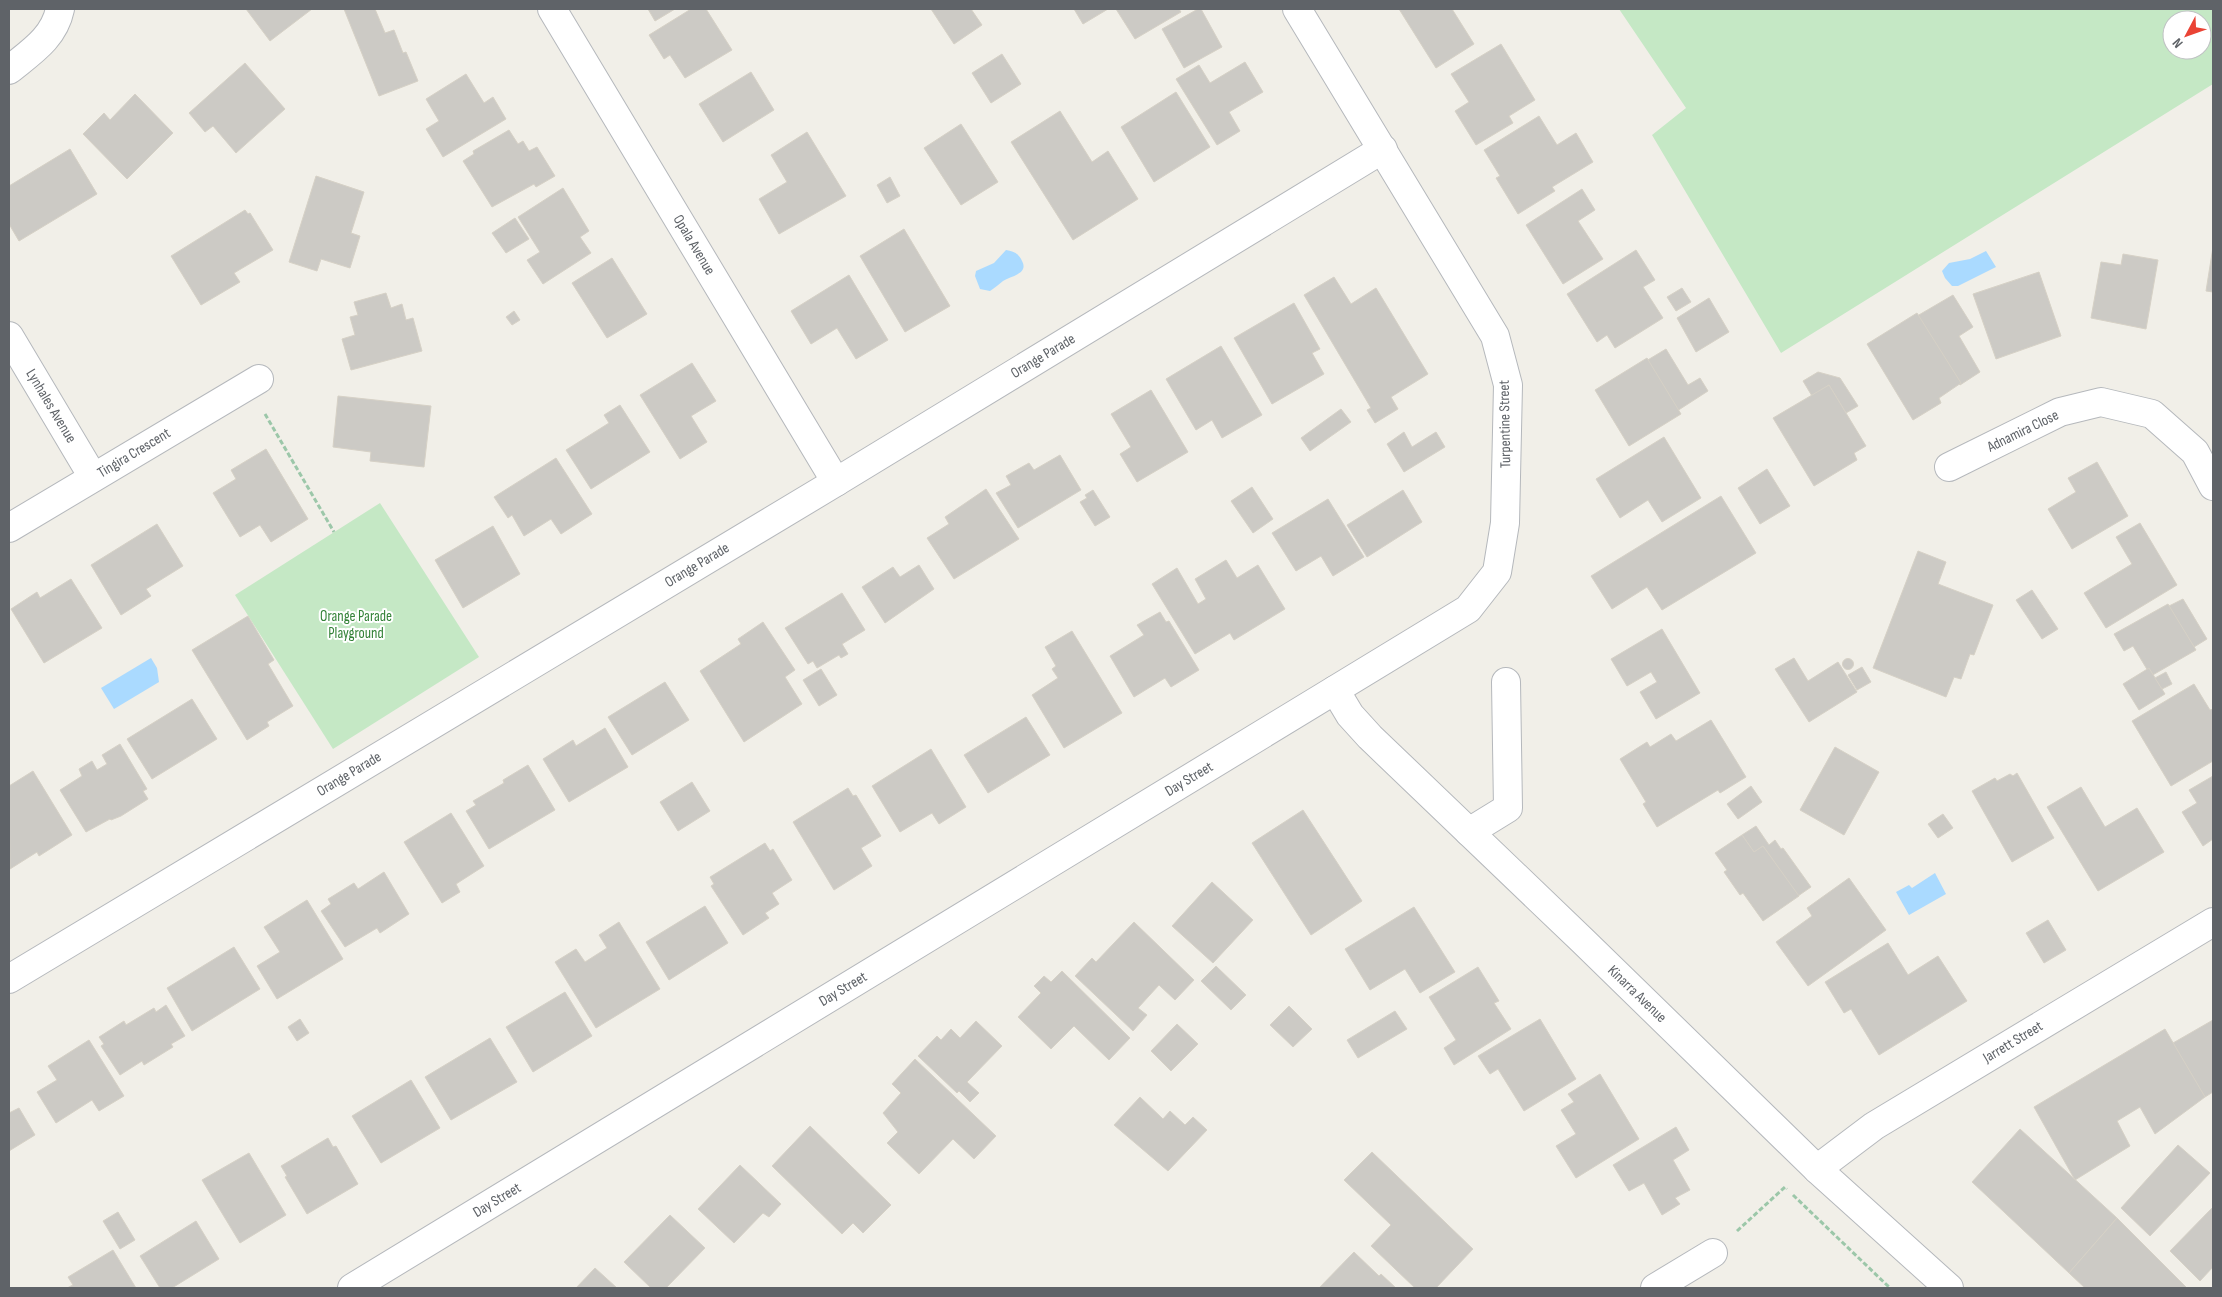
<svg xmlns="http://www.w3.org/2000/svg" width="2222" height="1297" font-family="'Sofia Sans Condensed',sans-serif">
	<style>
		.green { fill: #c5e8c5; fill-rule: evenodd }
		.water { fill: #aadaff }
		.building { fill: #cccac5; stroke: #d6d1c6 }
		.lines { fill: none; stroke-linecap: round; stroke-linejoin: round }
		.minor-casing { stroke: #b5b8bc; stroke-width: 30 }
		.tertiary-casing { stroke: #b5b8bc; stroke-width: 30 }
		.path { stroke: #9cc7a9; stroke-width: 3; stroke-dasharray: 5 2.5; stroke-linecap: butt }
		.minor { stroke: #fff; stroke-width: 28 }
		.tertiary { stroke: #fff; stroke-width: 28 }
		.labels { text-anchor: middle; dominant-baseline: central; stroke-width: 4; stroke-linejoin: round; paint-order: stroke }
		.street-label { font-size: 15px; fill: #5f6368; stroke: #fff }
		.park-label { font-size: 15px; fill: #348238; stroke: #fff }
	</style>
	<rect width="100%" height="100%" fill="#f1efe8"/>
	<g class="green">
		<path d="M 1619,9 L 2213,9 L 2213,84 L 1781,353 L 1652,135 L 1686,108 ZM 2172,20 L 2202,20 L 2202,50 L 2172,50 Z"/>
		<path d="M 380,503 L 479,657 L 333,749 L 235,595 Z"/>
	</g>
	<g class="water">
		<path d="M 1006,250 C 1014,251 1019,254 1022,261 C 1029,274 1011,276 1003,281 C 999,284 995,288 990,291 L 980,289 L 975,276 L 976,271 L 994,263 Z"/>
		<path d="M 1986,251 L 1996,267 L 1958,286 L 1952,286 L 1945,278 L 1942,271 L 1949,263 L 1970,259 Z"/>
		<path d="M 151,658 L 157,668 L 159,682 L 114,709 L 101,688 Z"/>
		<path d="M 1935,873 L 1946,894 L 1909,915 L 1896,892 L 1909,885 L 1912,888 Z"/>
	</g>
	<g class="building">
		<path d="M 246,9 L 312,9 L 270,41 Z"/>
		<path d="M 344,9 L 375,9 L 385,33 L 394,30 L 403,53 L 406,52 L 418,81 L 379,96 Z"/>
		<path d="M 648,9 L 675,9 L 655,21 Z"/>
		<path d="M 691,9 L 706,9 L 732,50 L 685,78 L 670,55 L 664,59 L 649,35 Z"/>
		<path d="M 931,9 L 971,9 L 982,25 L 954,44 Z"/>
		<path d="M 1074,9 L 1108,9 L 1083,24 Z"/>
		<path d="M 1116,9 L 1179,9 L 1181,12 L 1135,39 Z"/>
		<path d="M 1198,9 L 1201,9 L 1222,47 L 1184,68 L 1162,29 Z"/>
		<path d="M 1399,9 L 1452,9 L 1474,44 L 1436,68 Z"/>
		<path d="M 1501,44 L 1535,100 L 1509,116 L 1513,123 L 1476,145 L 1455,111 L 1469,102 L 1451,74 Z"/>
		<path d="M 1002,54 L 1021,84 L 991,103 L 972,73 Z"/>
		<path d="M 1245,62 L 1263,92 L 1229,112 L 1240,131 L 1217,145 L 1176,79 L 1199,65 L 1210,83 Z"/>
		<path d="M 245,63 L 285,109 L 236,153 L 213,126 L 205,132 L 189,113 Z"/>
		<path d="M 751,72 L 774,110 L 723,142 L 699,104 Z"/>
		<path d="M 466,74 L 484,103 L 493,97 L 506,119 L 443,157 L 426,129 L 439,121 L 426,99 Z"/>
		<path d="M 1176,92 L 1210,147 L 1154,182 L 1121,127 Z"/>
		<path d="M 135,94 L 173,133 L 127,179 L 83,134 L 104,113 L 110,120 Z"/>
		<path d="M 1060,111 L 1092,162 L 1108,151 L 1138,199 L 1073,240 L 1011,142 Z"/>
		<path d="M 1539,116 L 1557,145 L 1576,133 L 1593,162 L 1552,187 L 1555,191 L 1518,214 L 1496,178 L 1500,176 L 1484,150 Z"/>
		<path d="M 961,124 L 998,182 L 961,205 L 924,148 Z"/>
		<path d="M 509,130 L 518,144 L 523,141 L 529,151 L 537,147 L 555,176 L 536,187 L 534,184 L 492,207 L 463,161 L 474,154 L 473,151 Z"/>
		<path d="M 807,132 L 846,196 L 779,234 L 759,199 L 787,182 L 771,155 Z"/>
		<path d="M 70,149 L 97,194 L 19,241 L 9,224 L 9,186 Z"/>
		<path d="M 316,176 L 364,192 L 351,233 L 360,236 L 350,268 L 321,259 L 317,271 L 289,262 Z"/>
		<path d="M 890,177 L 900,196 L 887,203 L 877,185 Z"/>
		<path d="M 563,188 L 589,231 L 580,237 L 591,253 L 543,284 L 527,260 L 540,252 L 518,217 Z"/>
		<path d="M 1582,189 L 1595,210 L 1578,221 L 1603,259 L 1563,284 L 1526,225 Z"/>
		<path d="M 245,210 L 248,214 L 250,213 L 273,250 L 234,273 L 240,282 L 201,305 L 171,256 Z"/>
		<path d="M 515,218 L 529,239 L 506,253 L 492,233 Z"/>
		<path d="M 904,229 L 950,306 L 905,332 L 860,256 Z"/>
		<path d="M 2213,247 L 2213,292 L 2206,291 Z"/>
		<path d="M 1636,250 L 1655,280 L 1643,287 L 1663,318 L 1615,348 L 1607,335 L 1597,342 L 1567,294 Z"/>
		<path d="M 2123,254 L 2158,260 L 2146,329 L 2091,318 L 2101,262 L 2121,265 Z"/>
		<path d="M 612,258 L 647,314 L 607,338 L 572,283 Z"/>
		<path d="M 2039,272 L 2061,336 L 1996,359 L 1973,294 Z"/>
		<path d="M 849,275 L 888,340 L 856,359 L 837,328 L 811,344 L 791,311 Z"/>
		<path d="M 1334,277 L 1351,304 L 1376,288 L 1428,374 L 1391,397 L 1398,409 L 1375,423 L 1367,410 L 1371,408 L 1304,295 Z"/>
		<path d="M 1682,288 L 1691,302 L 1676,311 L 1667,297 Z"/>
		<path d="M 386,293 L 391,308 L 402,304 L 406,320 L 413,318 L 422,351 L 351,370 L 342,339 L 355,335 L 350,317 L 358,315 L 354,302 Z"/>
		<path d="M 1953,295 L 1973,327 L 1959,336 L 1980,372 L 1960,385 L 1938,350 L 1933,353 L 1912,319 Z"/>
		<path d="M 1709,298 L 1729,332 L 1696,352 L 1677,318 Z"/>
		<path d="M 1294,303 L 1320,349 L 1312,353 L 1324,374 L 1272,404 L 1234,338 Z"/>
		<path d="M 514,311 L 520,320 L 512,325 L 506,317 Z"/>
		<path d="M 1917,313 L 1961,383 L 1939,398 L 1941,403 L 1913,420 L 1867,344 Z"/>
		<path d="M 1221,346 L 1262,415 L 1222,438 L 1212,420 L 1196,430 L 1166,379 Z"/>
		<path d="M 1666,349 L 1688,385 L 1700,378 L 1708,391 L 1677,411 L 1646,361 Z"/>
		<path d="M 1647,358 L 1681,414 L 1629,446 L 1595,390 Z"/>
		<path d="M 692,363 L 716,401 L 691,416 L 707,442 L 680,459 L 640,395 Z"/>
		<path d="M 1818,372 L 1840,378 L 1858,406 L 1846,413 L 1829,385 L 1812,396 L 1803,381 Z"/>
		<path d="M 1829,385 L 1866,446 L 1854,453 L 1857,460 L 1814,486 L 1773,418 Z"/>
		<path d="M 1151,390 L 1188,452 L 1137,482 L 1120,454 L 1131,447 L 1111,414 Z"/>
		<path d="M 338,396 L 431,406 L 424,467 L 370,461 L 371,452 L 333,447 Z"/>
		<path d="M 620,405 L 650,452 L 591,489 L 566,450 L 609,423 L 604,415 Z"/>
		<path d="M 1341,409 L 1351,422 L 1310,451 L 1301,438 Z"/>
		<path d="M 1404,432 L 1412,447 L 1436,432 L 1445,447 L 1404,472 L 1387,444 Z"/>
		<path d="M 1664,437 L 1701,498 L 1662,522 L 1648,500 L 1620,518 L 1596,479 Z"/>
		<path d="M 266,449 L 308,519 L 271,542 L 260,525 L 240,537 L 213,493 L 236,479 L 231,470 Z"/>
		<path d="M 1060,455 L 1081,490 L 1018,528 L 996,493 L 1011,485 L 1006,476 L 1029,463 L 1034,470 Z"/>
		<path d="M 556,458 L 592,514 L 561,534 L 551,519 L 524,536 L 512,515 L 508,518 L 494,497 Z"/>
		<path d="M 2097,462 L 2128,516 L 2072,549 L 2048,509 L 2076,492 L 2068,478 Z"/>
		<path d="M 1767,469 L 1790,506 L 1760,524 L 1738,488 Z"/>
		<path d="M 1252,487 L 1273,519 L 1253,533 L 1231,501 Z"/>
		<path d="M 986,489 L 1019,539 L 954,579 L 927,538 L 949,524 L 945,517 Z"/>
		<path d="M 1093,490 L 1110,517 L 1095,526 L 1080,502 L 1087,498 L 1085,495 Z"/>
		<path d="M 1403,490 L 1422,522 L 1367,557 L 1347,525 Z"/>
		<path d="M 1721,496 L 1756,553 L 1662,610 L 1647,587 L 1612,609 L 1591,576 Z"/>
		<path d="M 1328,499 L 1364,557 L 1333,576 L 1321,556 L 1296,571 L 1272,533 Z"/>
		<path d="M 2140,523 L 2177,585 L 2106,628 L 2084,593 L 2132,564 L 2116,537 Z"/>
		<path d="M 157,524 L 183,566 L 146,589 L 151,596 L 121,615 L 91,565 Z"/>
		<path d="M 493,526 L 520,574 L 463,608 L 435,560 Z"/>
		<path d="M 1918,551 L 1946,562 L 1938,584 L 1993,605 L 1974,655 L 1970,654 L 1961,679 L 1954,677 L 1946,697 L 1873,668 Z"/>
		<path d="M 1226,560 L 1237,578 L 1258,565 L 1285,609 L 1234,640 L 1230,633 L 1195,654 L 1152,584 L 1177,568 L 1198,604 L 1206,599 L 1195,579 Z"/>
		<path d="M 919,565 L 934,589 L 885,623 L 862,587 L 893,567 L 900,577 Z"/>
		<path d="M 71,579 L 102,628 L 44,663 L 11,609 L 37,592 L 40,598 Z"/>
		<path d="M 2032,590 L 2058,629 L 2042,639 L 2016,600 Z"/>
		<path d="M 842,593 L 865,630 L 842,644 L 848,654 L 841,658 L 839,655 L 817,668 L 813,661 L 808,664 L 785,628 Z"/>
		<path d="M 2183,599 L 2207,639 L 2194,647 L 2169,606 Z"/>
		<path d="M 2168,604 L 2196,650 L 2151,676 L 2133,646 L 2124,651 L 2114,634 Z"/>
		<path d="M 1160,612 L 1166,622 L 1169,621 L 1199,670 L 1171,687 L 1165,678 L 1134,697 L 1110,656 L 1144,635 L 1137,625 Z"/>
		<path d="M 248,616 L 274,660 L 268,664 L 293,706 L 267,722 L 269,726 L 247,740 L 192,650 Z"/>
		<path d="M 763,622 L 795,670 L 785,677 L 802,704 L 744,742 L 700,671 L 741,644 L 738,639 Z"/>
		<path d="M 1662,629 L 1700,693 L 1656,719 L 1640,692 L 1657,682 L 1651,672 L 1627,686 L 1611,659 Z"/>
		<path d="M 1072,631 L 1122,713 L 1064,748 L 1032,695 L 1058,678 L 1052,669 L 1056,666 L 1045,647 Z"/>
		<path d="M 1794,658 L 1808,681 L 1838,662 L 1857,692 L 1809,722 L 1775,669 Z"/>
		<circle cx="1848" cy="664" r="5.5"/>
		<path d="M 1862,667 L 1871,682 L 1857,690 L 1848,675 Z"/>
		<path d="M 2149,668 L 2165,694 L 2139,710 L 2123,684 Z"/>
		<path d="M 821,669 L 837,695 L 819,706 L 803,680 Z"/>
		<path d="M 2166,672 L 2172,684 L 2162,689 L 2155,678 Z"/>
		<path d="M 665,682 L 689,720 L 632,755 L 608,717 Z"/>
		<path d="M 2194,684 L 2210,710 L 2213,709 L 2213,761 L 2171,786 L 2132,721 Z"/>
		<path d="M 192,699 L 217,739 L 152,779 L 127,739 Z"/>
		<path d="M 1026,717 L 1050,755 L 988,793 L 964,755 Z"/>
		<path d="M 1711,720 L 1746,777 L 1720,793 L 1718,790 L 1657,827 L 1643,804 L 1646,802 L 1620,759 L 1647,742 L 1650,747 L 1671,734 L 1676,741 Z"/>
		<path d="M 605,728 L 628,767 L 569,802 L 543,759 L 573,740 L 576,746 Z"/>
		<path d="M 120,744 L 147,789 L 143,791 L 148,799 L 121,816 L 111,820 L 110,819 L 86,832 L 60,790 L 82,776 L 79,769 L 92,761 L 97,770 L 107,764 L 102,755 Z"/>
		<path d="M 1835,747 L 1879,772 L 1844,835 L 1800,810 Z"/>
		<path d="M 931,749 L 966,807 L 939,824 L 932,813 L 900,832 L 872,786 Z"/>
		<path d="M 528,765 L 555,810 L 489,849 L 466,811 L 476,805 L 473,801 L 504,783 L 503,780 Z"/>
		<path d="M 33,771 L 72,835 L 39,856 L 37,852 L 10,869 L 9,786 Z"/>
		<path d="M 2017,773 L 2054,838 L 2012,862 L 1972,791 L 1995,778 L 1997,781 L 2010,774 L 2013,776 Z"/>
		<path d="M 2213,776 L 2213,839 L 2203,846 L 2182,812 L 2197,803 L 2189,790 Z"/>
		<path d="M 692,782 L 710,811 L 678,831 L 660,802 Z"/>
		<path d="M 1751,786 L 1762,802 L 1738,819 L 1727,804 Z"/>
		<path d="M 2081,787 L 2105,827 L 2137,808 L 2164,852 L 2098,891 L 2047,807 Z"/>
		<path d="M 848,788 L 853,796 L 856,795 L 881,836 L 861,848 L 872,866 L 834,890 L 793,822 Z"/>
		<path d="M 1303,810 L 1362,901 L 1311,935 L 1252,843 Z"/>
		<path d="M 451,813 L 484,866 L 456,884 L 460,892 L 442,903 L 404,842 Z"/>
		<path d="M 1943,814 L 1953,828 L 1938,838 L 1928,824 Z"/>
		<path d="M 1756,826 L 1769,845 L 1775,840 L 1781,849 L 1783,848 L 1811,887 L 1798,896 L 1763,846 L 1754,852 L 1742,835 Z"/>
		<path d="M 1742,835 L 1754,852 L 1763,846 L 1799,896 L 1763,921 L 1743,893 L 1740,895 L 1724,872 L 1727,870 L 1715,853 Z"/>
		<path d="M 765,843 L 770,851 L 773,849 L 792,880 L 772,893 L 779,904 L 765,913 L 769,918 L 743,935 L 711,886 L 714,884 L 710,877 Z"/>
		<path d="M 384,872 L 409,914 L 380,933 L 377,928 L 345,947 L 321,911 L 331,904 L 328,899 L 354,883 L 358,889 Z"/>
		<path d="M 1849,878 L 1886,930 L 1808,986 L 1776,942 L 1812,916 L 1807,908 Z"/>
		<path d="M 1212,882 L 1253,920 L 1213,963 L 1172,926 Z"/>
		<path d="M 307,900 L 343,959 L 277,999 L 257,966 L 280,952 L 264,927 Z"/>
		<path d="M 705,906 L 728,943 L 669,980 L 646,942 Z"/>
		<path d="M 1414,907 L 1455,972 L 1420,993 L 1405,969 L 1370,990 L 1345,949 Z"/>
		<path d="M 2048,920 L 2066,950 L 2044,963 L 2026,933 Z"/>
		<path d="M 619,922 L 660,989 L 596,1028 L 555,962 L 576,949 L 585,962 L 607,948 L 599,935 Z"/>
		<path d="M 1134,922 L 1194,980 L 1175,1000 L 1159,985 L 1138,1008 L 1147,1015 L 1133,1031 L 1075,976 L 1092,958 L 1096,962 Z"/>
		<path d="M 1888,943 L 1908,975 L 1938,956 L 1967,1001 L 1879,1055 L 1851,1009 L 1844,1013 L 1825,982 Z"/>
		<path d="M 234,947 L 260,989 L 192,1031 L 167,988 Z"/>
		<path d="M 1216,966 L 1246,995 L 1231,1010 L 1201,981 Z"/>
		<path d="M 1478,967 L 1499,1001 L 1494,1003 L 1511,1029 L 1454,1065 L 1444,1048 L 1456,1040 L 1429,997 Z"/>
		<path d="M 1062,971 L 1130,1038 L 1109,1060 L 1074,1026 L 1051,1049 L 1018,1017 L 1041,993 L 1034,986 L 1044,976 L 1051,982 Z"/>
		<path d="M 565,992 L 592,1036 L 533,1072 L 506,1027 Z"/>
		<path d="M 166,1005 L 185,1036 L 171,1044 L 173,1047 L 144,1065 L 142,1061 L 120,1075 L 101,1046 L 104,1044 L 99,1037 L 124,1021 L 126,1025 L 154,1008 L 156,1012 Z"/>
		<path d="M 1289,1006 L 1312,1029 L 1293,1047 L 1270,1025 Z"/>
		<path d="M 1395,1011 L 1407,1029 L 1358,1058 L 1347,1040 Z"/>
		<path d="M 300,1019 L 309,1033 L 297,1041 L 288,1027 Z"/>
		<path d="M 1540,1019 L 1576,1079 L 1524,1111 L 1498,1069 L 1490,1074 L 1478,1056 Z"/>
		<path d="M 2213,1020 L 2213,1092 L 2205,1097 L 2173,1043 Z"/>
		<path d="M 976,1021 L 1002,1046 L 967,1082 L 979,1093 L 970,1102 L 959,1091 L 957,1093 L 918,1056 L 937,1036 L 941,1040 L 951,1029 L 960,1038 Z"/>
		<path d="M 1177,1024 L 1198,1044 L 1171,1071 L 1151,1051 Z"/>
		<path d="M 2165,1029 L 2205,1097 L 2155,1134 L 2140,1107 L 2117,1121 L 2130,1146 L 2075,1180 L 2034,1107 Z"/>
		<path d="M 490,1038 L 517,1082 L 451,1120 L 425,1077 Z"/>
		<path d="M 89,1040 L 124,1096 L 99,1111 L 92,1100 L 56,1123 L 37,1092 L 57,1080 L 48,1066 Z"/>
		<path d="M 915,1059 L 996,1136 L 974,1159 L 953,1139 L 919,1174 L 887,1143 L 898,1132 L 883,1113 L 901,1093 L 892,1084 Z"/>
		<path d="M 1600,1074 L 1639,1139 L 1576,1178 L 1556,1146 L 1576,1134 L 1561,1110 L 1574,1102 L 1568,1094 Z"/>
		<path d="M 411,1080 L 440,1128 L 381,1163 L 352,1116 Z"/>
		<path d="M 1140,1097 L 1163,1119 L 1170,1111 L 1185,1125 L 1193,1117 L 1207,1130 L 1168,1171 L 1114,1125 Z"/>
		<path d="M 19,1108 L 35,1135 L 9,1151 L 9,1113 Z"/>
		<path d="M 810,1126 L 891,1205 L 863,1233 L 853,1223 L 842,1234 L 772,1166 Z"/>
		<path d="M 1676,1127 L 1689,1150 L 1673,1160 L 1690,1190 L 1675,1198 L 1680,1204 L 1662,1215 L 1644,1183 L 1629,1191 L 1613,1165 Z"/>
		<path d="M 2020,1129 L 2117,1218 L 2069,1273 L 1972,1182 Z"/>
		<path d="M 328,1138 L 333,1147 L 336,1146 L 358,1184 L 307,1214 L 285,1177 L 287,1176 L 281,1166 Z"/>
		<path d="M 2178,1145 L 2210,1173 L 2150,1236 L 2121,1208 Z"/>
		<path d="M 1372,1152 L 1473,1249 L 1436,1288 L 1415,1288 L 1371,1246 L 1391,1225 L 1344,1180 Z"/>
		<path d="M 249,1153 L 286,1215 L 240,1243 L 202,1180 Z"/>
		<path d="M 740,1165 L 781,1204 L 769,1217 L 763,1213 L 734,1243 L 698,1209 Z"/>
		<path d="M 2213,1207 L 2213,1267 L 2200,1281 L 2170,1251 Z"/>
		<path d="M 118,1212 L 135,1240 L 120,1249 L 103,1221 Z"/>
		<path d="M 670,1215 L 705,1248 L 666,1288 L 651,1288 L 624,1262 Z"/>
		<path d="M 2117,1218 L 2187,1288 L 2085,1288 L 2069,1273 Z"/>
		<path d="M 196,1221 L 219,1259 L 172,1288 L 160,1288 L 140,1256 Z"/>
		<path d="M 113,1250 L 136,1288 L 67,1288 L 73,1285 L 68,1277 Z"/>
		<path d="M 1354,1252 L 1379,1276 L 1381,1274 L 1396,1288 L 1319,1288 Z"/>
		<path d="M 595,1268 L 617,1288 L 576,1288 Z"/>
	</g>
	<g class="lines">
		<g class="minor-casing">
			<g id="minor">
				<path d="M 552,9 L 836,482"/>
				<path d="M 9,70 C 31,52 54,38 60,9"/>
				<path d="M 9,336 L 93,477"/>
				<path d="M 1949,467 L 2060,412 L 2101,402 L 2152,414 L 2195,452 L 2213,486"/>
				<path d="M 9,528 L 259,379"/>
				<path d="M 1469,832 L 1508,808 L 1506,682"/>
				<path d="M 9,979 L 836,482 L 1383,149"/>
				<path d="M 1817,1169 L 1874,1126 L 2213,922"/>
				<path d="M 1655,1288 L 1713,1253"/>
			</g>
		</g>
		<g class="tertiary-casing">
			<g id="tertiary">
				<path d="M 1335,690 L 1350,715 L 1370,737 L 1583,941 L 1817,1169 L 1949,1288"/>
				<path d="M 352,1288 L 1468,609 L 1497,572 L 1505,523 L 1508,385 L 1495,336 L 1297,9"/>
			</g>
		</g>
		<g class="path">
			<path d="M 265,414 L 334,532"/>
			<path d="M 1793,1195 L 1890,1288"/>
			<path d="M 1737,1231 L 1785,1187 L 1787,1189"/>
		</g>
		<use href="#minor" class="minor"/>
		<use href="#tertiary" class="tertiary"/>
	</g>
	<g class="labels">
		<g class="street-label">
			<text transform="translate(694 245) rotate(59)">Opala Avenue</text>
			<text transform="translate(1043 356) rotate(-31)">Orange Parade</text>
			<text transform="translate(51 406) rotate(59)">Lynhales Avenue</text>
			<text transform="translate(1505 424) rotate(-91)">Turpentine Street</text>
			<text transform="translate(2023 431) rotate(-26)">Adnamira Close</text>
			<text transform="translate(134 453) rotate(-31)">Tingira Crescent</text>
			<text transform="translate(697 565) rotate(-31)">Orange Parade</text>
			<text transform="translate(349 774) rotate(-31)">Orange Parade</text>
			<text transform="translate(1189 779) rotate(-31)">Day Street</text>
			<text transform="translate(843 989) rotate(-31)">Day Street</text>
			<text transform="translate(1637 994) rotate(44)">Kinarra Avenue</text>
			<text transform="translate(2013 1042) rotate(-31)">Jarrett Street</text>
			<text transform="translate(497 1200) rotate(-31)">Day Street</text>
		</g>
		<g class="park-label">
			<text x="356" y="616">Orange Parade<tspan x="356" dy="17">Playground</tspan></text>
		</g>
	</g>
	<rect width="2222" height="1297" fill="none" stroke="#5f6368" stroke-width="20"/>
	<g transform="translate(2187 35) rotate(229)"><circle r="24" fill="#ffffff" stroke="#bfc1c3"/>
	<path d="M0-4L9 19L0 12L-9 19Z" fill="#ea4335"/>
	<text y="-8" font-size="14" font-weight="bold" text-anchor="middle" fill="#5f6368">N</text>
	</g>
</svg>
